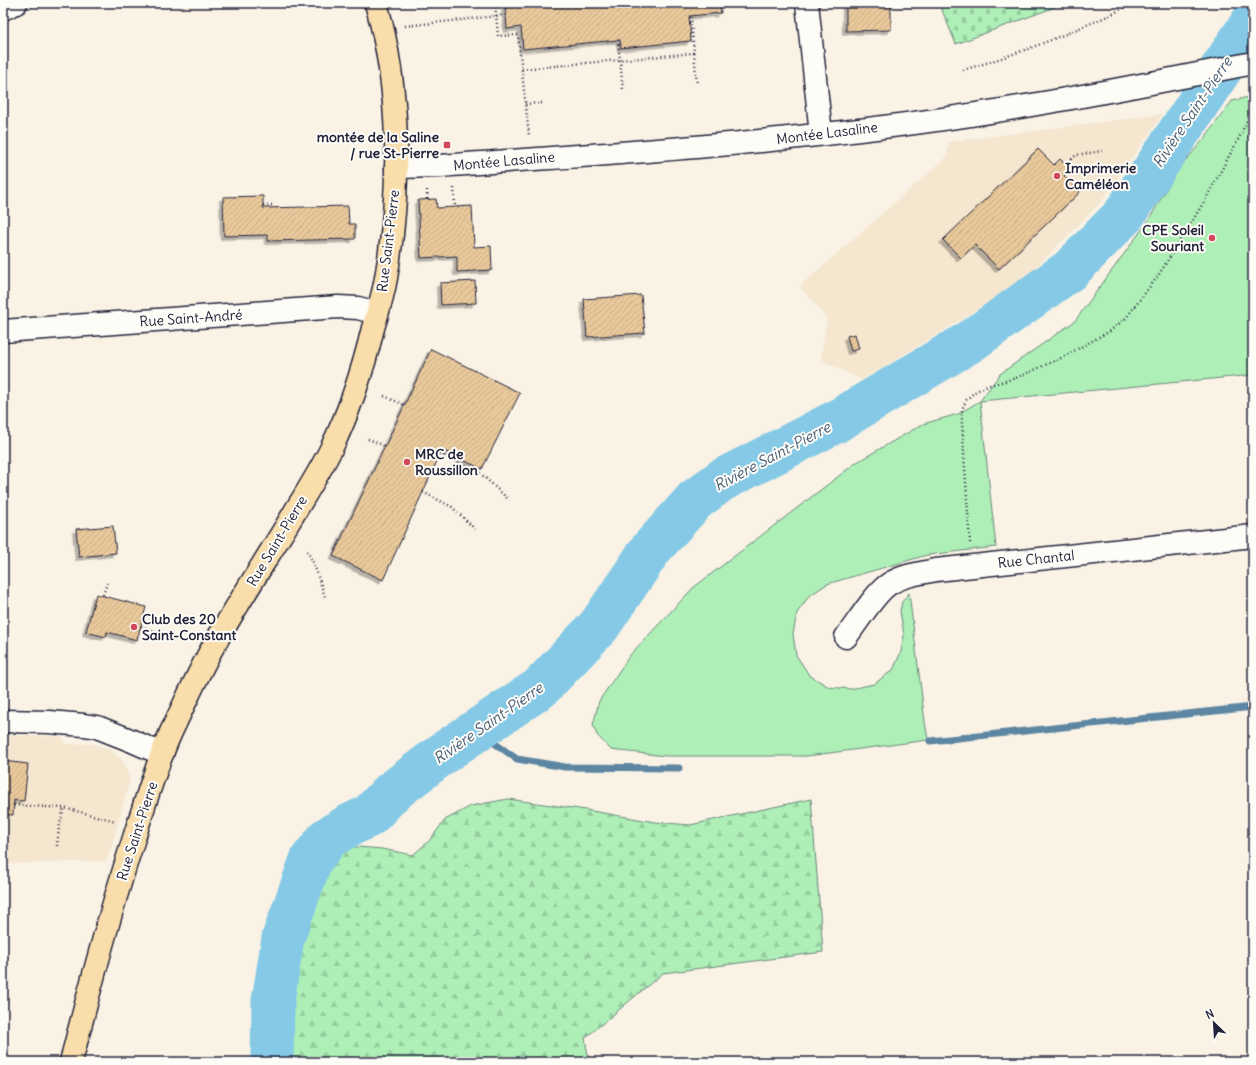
<svg xmlns="http://www.w3.org/2000/svg" width="1256" height="1065" font-family="Delius,sans-serif">
	<style>
		.built { fill: #f4e6cf }
		.grass { fill: #aeefb7; stroke: #688879 }
		.forest { fill: url(#forest-firs); stroke: #688879 }
		.cemetery { fill: url(#cemetery-stones); stroke: #688879 }
		.lines { fill: none; stroke-linecap: round; stroke-linejoin: round }
		.stream { stroke: #5d86a2; stroke-width: 7 }
		.river { stroke: #85c9e6; stroke-width: 43 }
		.building { fill: url(#building-hatch); stroke: #22223b; filter: url(#shadow) }
		.minor-casing { stroke: #22223b; stroke-width: 25 }
		.major-casing { stroke: #22223b; stroke-width: 25 }
		.path { stroke: #22223b; stroke-width: 2.5; stroke-dasharray: 1 3; stroke-linecap: butt }
		.minor { stroke: #fdfcf7; stroke-width: 22 }
		.major { stroke: #f9deab; stroke-width: 22 }
		.poi-dot { fill: #d1495b; stroke: #fdfcf7; stroke-width: 1.5 }
		.labels { text-anchor: middle; dominant-baseline: central; stroke-width: 4; stroke-linejoin: round; paint-order: stroke }
		.street-label { font-size: 14px; fill: #22223b; stroke: #fdfcf7 }
		.poi-label { font-size: 14px; font-weight: bold; fill: #22223b; stroke: #fdfcf7; text-anchor: start }
		.water-label { font-size: 15px; font-style: italic; fill: #455c77; stroke: #fdfcf7 }
	</style>
	<defs>
		<pattern id="forest-firs" width="22" height="20" patternUnits="userSpaceOnUse"><rect width="22" height="20" fill="#aeefb7"/><path d="M5 1l3.5 6h-7zM16 11l3.5 6h-7z" fill="#95cd9e"/></pattern>
		<pattern id="cemetery-stones" width="16" height="16" patternUnits="userSpaceOnUse"><rect width="16" height="16" fill="#aeefb7"/><path d="M2 7V4a2 2 0 0 1 4 0v3zM10 15v-3a2 2 0 0 1 4 0v3z" fill="#95cd9e"/></pattern>
		<pattern id="building-hatch" width="6" height="6" patternUnits="userSpaceOnUse"><rect width="6" height="6" fill="#e9c99b"/><path d="M-1 1l2-2M0 6l6-6M5 7l2-2" fill="none" stroke="#c8ac86"/></pattern>
		<filter id="shadow"><feDropShadow dx="-3.5" dy="3.5" stdDeviation="0" flood-color="#0004"/></filter>
	</defs>
	<rect width="100%" height="100%" fill="#f9f2e5"/>
	<filter id="ink" filterUnits="userSpaceOnUse"><feTurbulence type="fractalNoise" baseFrequency=".025" numOctaves="2"/><feDisplacementMap in="SourceGraphic" scale="8" xChannelSelector="R" yChannelSelector="G"/><feConvolveMatrix kernelMatrix="1 2 1 2 8 2 1 2 1" color-interpolation-filters="sRGB"/></filter>
	<g filter="url(#ink)">
		<g class="built">
			<path d="M 1163,114 L 1100,203 L 1015,288 L 990,302 L 862,380 L 821,360 L 827,319 L 800,286 L 947,157 L 949,142 Z"/>
			<path d="M 3,735 L 63,737 L 64,744 L 93,744 L 108,749 L 120,758 L 126,766 L 129,776 L 129,784 L 107,861 L 3,864 Z"/>
		</g>
		<path class="grass" d="M 1253,96 L 1253,375 L 980,401 L 996,547 L 927,555 L 827,584 L 809,596 L 797,613 L 793,634 L 796,655 L 809,675 L 829,687 L 851,689 L 874,684 L 893,670 L 901,652 L 904,635 L 900,611 L 902,602 L 909,593 L 925,722 L 928,740 L 807,756 L 666,756 L 611,750 L 597,735 L 593,725 L 599,701 L 630,655 L 693,588 L 857,462 L 923,424 L 958,414 L 980,401 L 1000,374 L 1075,321 L 1148,221 L 1177,171 L 1203,140 L 1232,101 Z"/>
		<path class="forest" d="M 508,799 L 586,810 L 655,822 L 690,825 L 811,799 L 823,952 L 663,973 L 585,1038 L 589,1062 L 288,1062 L 287,1052 L 294,980 L 309,914 L 324,873 L 346,846 L 382,849 L 413,855 L 429,841 L 445,820 L 471,806 Z"/>
		<path class="cemetery" d="M 939,3 L 1066,3 L 956,44 Z"/>
		<g class="lines">
			<g class="stream">
				<path d="M 477,731 L 517,759 L 565,767 L 679,768"/>
				<path d="M 930,741 L 1253,707"/>
			</g>
			<path class="river" d="M 272,1062 L 273,1001 L 283,938 L 311,860 L 328,838 L 348,826 L 369,816 L 392,792 L 446,751 L 540,688 L 599,626 L 651,549 L 695,500 L 722,480 L 837,421 L 971,341 L 1070,270 L 1123,216 L 1253,21"/>
		</g>
		<g class="building">
			<path d="M 505,3 L 720,3 L 721,13 L 689,16 L 691,41 L 621,48 L 620,40 L 618,40 L 523,49 L 521,27 L 507,29 Z"/>
			<path d="M 846,3 L 891,3 L 891,30 L 846,31 Z"/>
			<path d="M 1038,149 L 1054,165 L 1060,159 L 1066,165 L 1070,170 L 1064,176 L 1080,192 L 999,269 L 975,245 L 961,258 L 943,240 Z"/>
			<path d="M 263,196 L 263,208 L 348,206 L 349,224 L 355,224 L 355,239 L 268,241 L 268,235 L 224,236 L 223,197 Z"/>
			<path d="M 436,199 L 437,208 L 472,206 L 474,247 L 491,246 L 492,270 L 457,272 L 457,256 L 421,258 L 418,200 Z"/>
			<path d="M 475,281 L 476,303 L 441,305 L 440,283 Z"/>
			<path d="M 641,295 L 645,333 L 587,337 L 584,299 Z"/>
			<path d="M 855,334 L 859,349 L 851,351 L 847,336 Z"/>
			<path d="M 431,349 L 520,393 L 482,469 L 442,450 L 383,580 L 333,556 Z"/>
			<path d="M 113,526 L 116,553 L 79,557 L 76,529 Z"/>
			<path d="M 96,594 L 146,607 L 137,640 L 107,632 L 106,637 L 86,632 Z"/>
			<path d="M 3,761 L 28,764 L 24,801 L 14,800 L 13,815 L 3,814 Z"/>
		</g>
		<g class="lines">
			<g class="minor-casing">
				<g id="minor">
					<path d="M 807,3 L 821,134"/>
					<path d="M 3,9 L 16,3"/>
					<path d="M 396,167 L 440,166 C 556,157 674,151 789,138 C 874,129 959,118 1043,103 C 1113,91 1183,77 1253,63"/>
					<path d="M 3,331 L 338,307 L 358,308 L 377,313"/>
					<path d="M 846,637 C 857,623 875,593 889,584 C 903,575 921,573 936,570 L 1253,536"/>
					<path d="M 3,721 L 49,722 L 84,725 L 97,727 L 130,740 L 162,754"/>
				</g>
			</g>
			<g class="major-casing">
				<path id="major" d="M 71,1062 C 90,987 110,912 134,838 C 145,803 156,765 171,732 C 185,703 198,673 214,645 C 241,598 271,552 299,505 C 310,487 321,469 330,451 C 350,411 363,370 373,328 C 378,312 383,295 386,278 C 401,189 401,91 376,3"/>
			</g>
			<g class="path">
				<path d="M 495,3 L 498,36 L 518,35 L 529,136"/>
				<path d="M 405,26 L 506,15"/>
				<path d="M 618,40 L 623,90"/>
				<path d="M 694,53 L 697,84"/>
				<path d="M 522,69 L 694,53 L 691,16"/>
				<path d="M 963,70 C 1004,58 1044,44 1084,26 C 1099,20 1117,13 1130,3"/>
				<path d="M 525,104 L 542,103"/>
				<path d="M 1066,165 L 1076,155 L 1102,151"/>
				<path d="M 454,188 L 455,207"/>
				<path d="M 427,190 L 427,200"/>
				<path d="M 263,205 L 272,205"/>
				<path d="M 384,396 L 405,405"/>
				<path d="M 368,439 L 385,446"/>
				<path d="M 440,454 L 481,474 L 508,499"/>
				<path d="M 423,492 L 452,507 L 477,531"/>
				<path d="M 970,543 L 962,423 L 962,409 L 967,399 L 976,391 L 990,385 L 1016,378 L 1061,358 L 1110,331 L 1126,318 L 1158,276 L 1204,202 L 1239,138 L 1253,108"/>
				<path d="M 307,551 L 314,564 L 325,597"/>
				<path d="M 103,595 L 107,583"/>
				<path d="M 141,626 L 163,635"/>
				<path d="M 14,805 L 64,808 L 116,821"/>
				<path d="M 57,846 L 59,828 L 64,808"/>
			</g>
			<use href="#minor" class="minor"/>
			<use href="#major" class="major"/>
		</g>
	</g>
	<g class="poi-dot">
		<rect x="443" y="141" width="8" height="8" rx="2"/>
		<circle cx="1057" cy="176" r="4"/>
		<circle cx="1212" cy="238" r="4"/>
		<circle cx="407" cy="462" r="4"/>
		<circle cx="134" cy="627" r="4"/>
	</g>
	<g class="labels">
		<g class="street-label">
			<text transform="translate(827 133) rotate(-7)">Montée Lasaline</text>
			<text transform="translate(504 161) rotate(-5)">Montée Lasaline</text>
			<text transform="translate(388 241) rotate(-83)">Rue Saint-Pierre</text>
			<text transform="translate(191 318) rotate(-4)">Rue Saint-André</text>
			<text transform="translate(277 541) rotate(-59)">Rue Saint-Pierre</text>
			<text transform="translate(1036 559) rotate(-6)">Rue Chantal</text>
			<text transform="translate(137 831) rotate(-72)">Rue Saint-Pierre</text>
		</g>
		<g class="poi-label">
			<text x="439" y="137" text-anchor="end">montée de la Saline<tspan x="439" dy="16">/ rue St-Pierre</tspan></text>
			<text x="1065" y="168">Imprimerie<tspan x="1065" dy="16">Caméléon</tspan></text>
			<text x="1204" y="230" text-anchor="end">CPE Soleil<tspan x="1204" dy="16">Souriant</tspan></text>
			<text x="415" y="454">MRC de<tspan x="415" dy="16">Roussillon</tspan></text>
			<text x="142" y="619">Club des 20<tspan x="142" dy="16">Saint-Constant</tspan></text>
		</g>
		<g class="water-label">
			<text transform="translate(1192 112) rotate(-56)">Rivière Saint-Pierre</text>
			<text transform="translate(772 456) rotate(-28)">Rivière Saint-Pierre</text>
			<text transform="translate(488 723) rotate(-35)">Rivière Saint-Pierre</text>
		</g>
	</g>
	<rect width="1256" height="1065" fill="none" stroke="#fdfcf7" stroke-width="16"/>
	<rect x="8" y="8" width="1240" height="1049" fill="none" stroke="#22223b" stroke-width="1.5" filter="url(#ink)"/>
	<g transform="translate(1214 1023) rotate(335)" stroke="#fdfcf7" stroke-width="3" paint-order="stroke">
	<path d="M0-3L7 15L0 10L-7 15Z" fill="#22223b"/>
	<text y="-6" font-size="11" font-weight="bold" text-anchor="middle" fill="#22223b">N</text>
	</g>
</svg>
